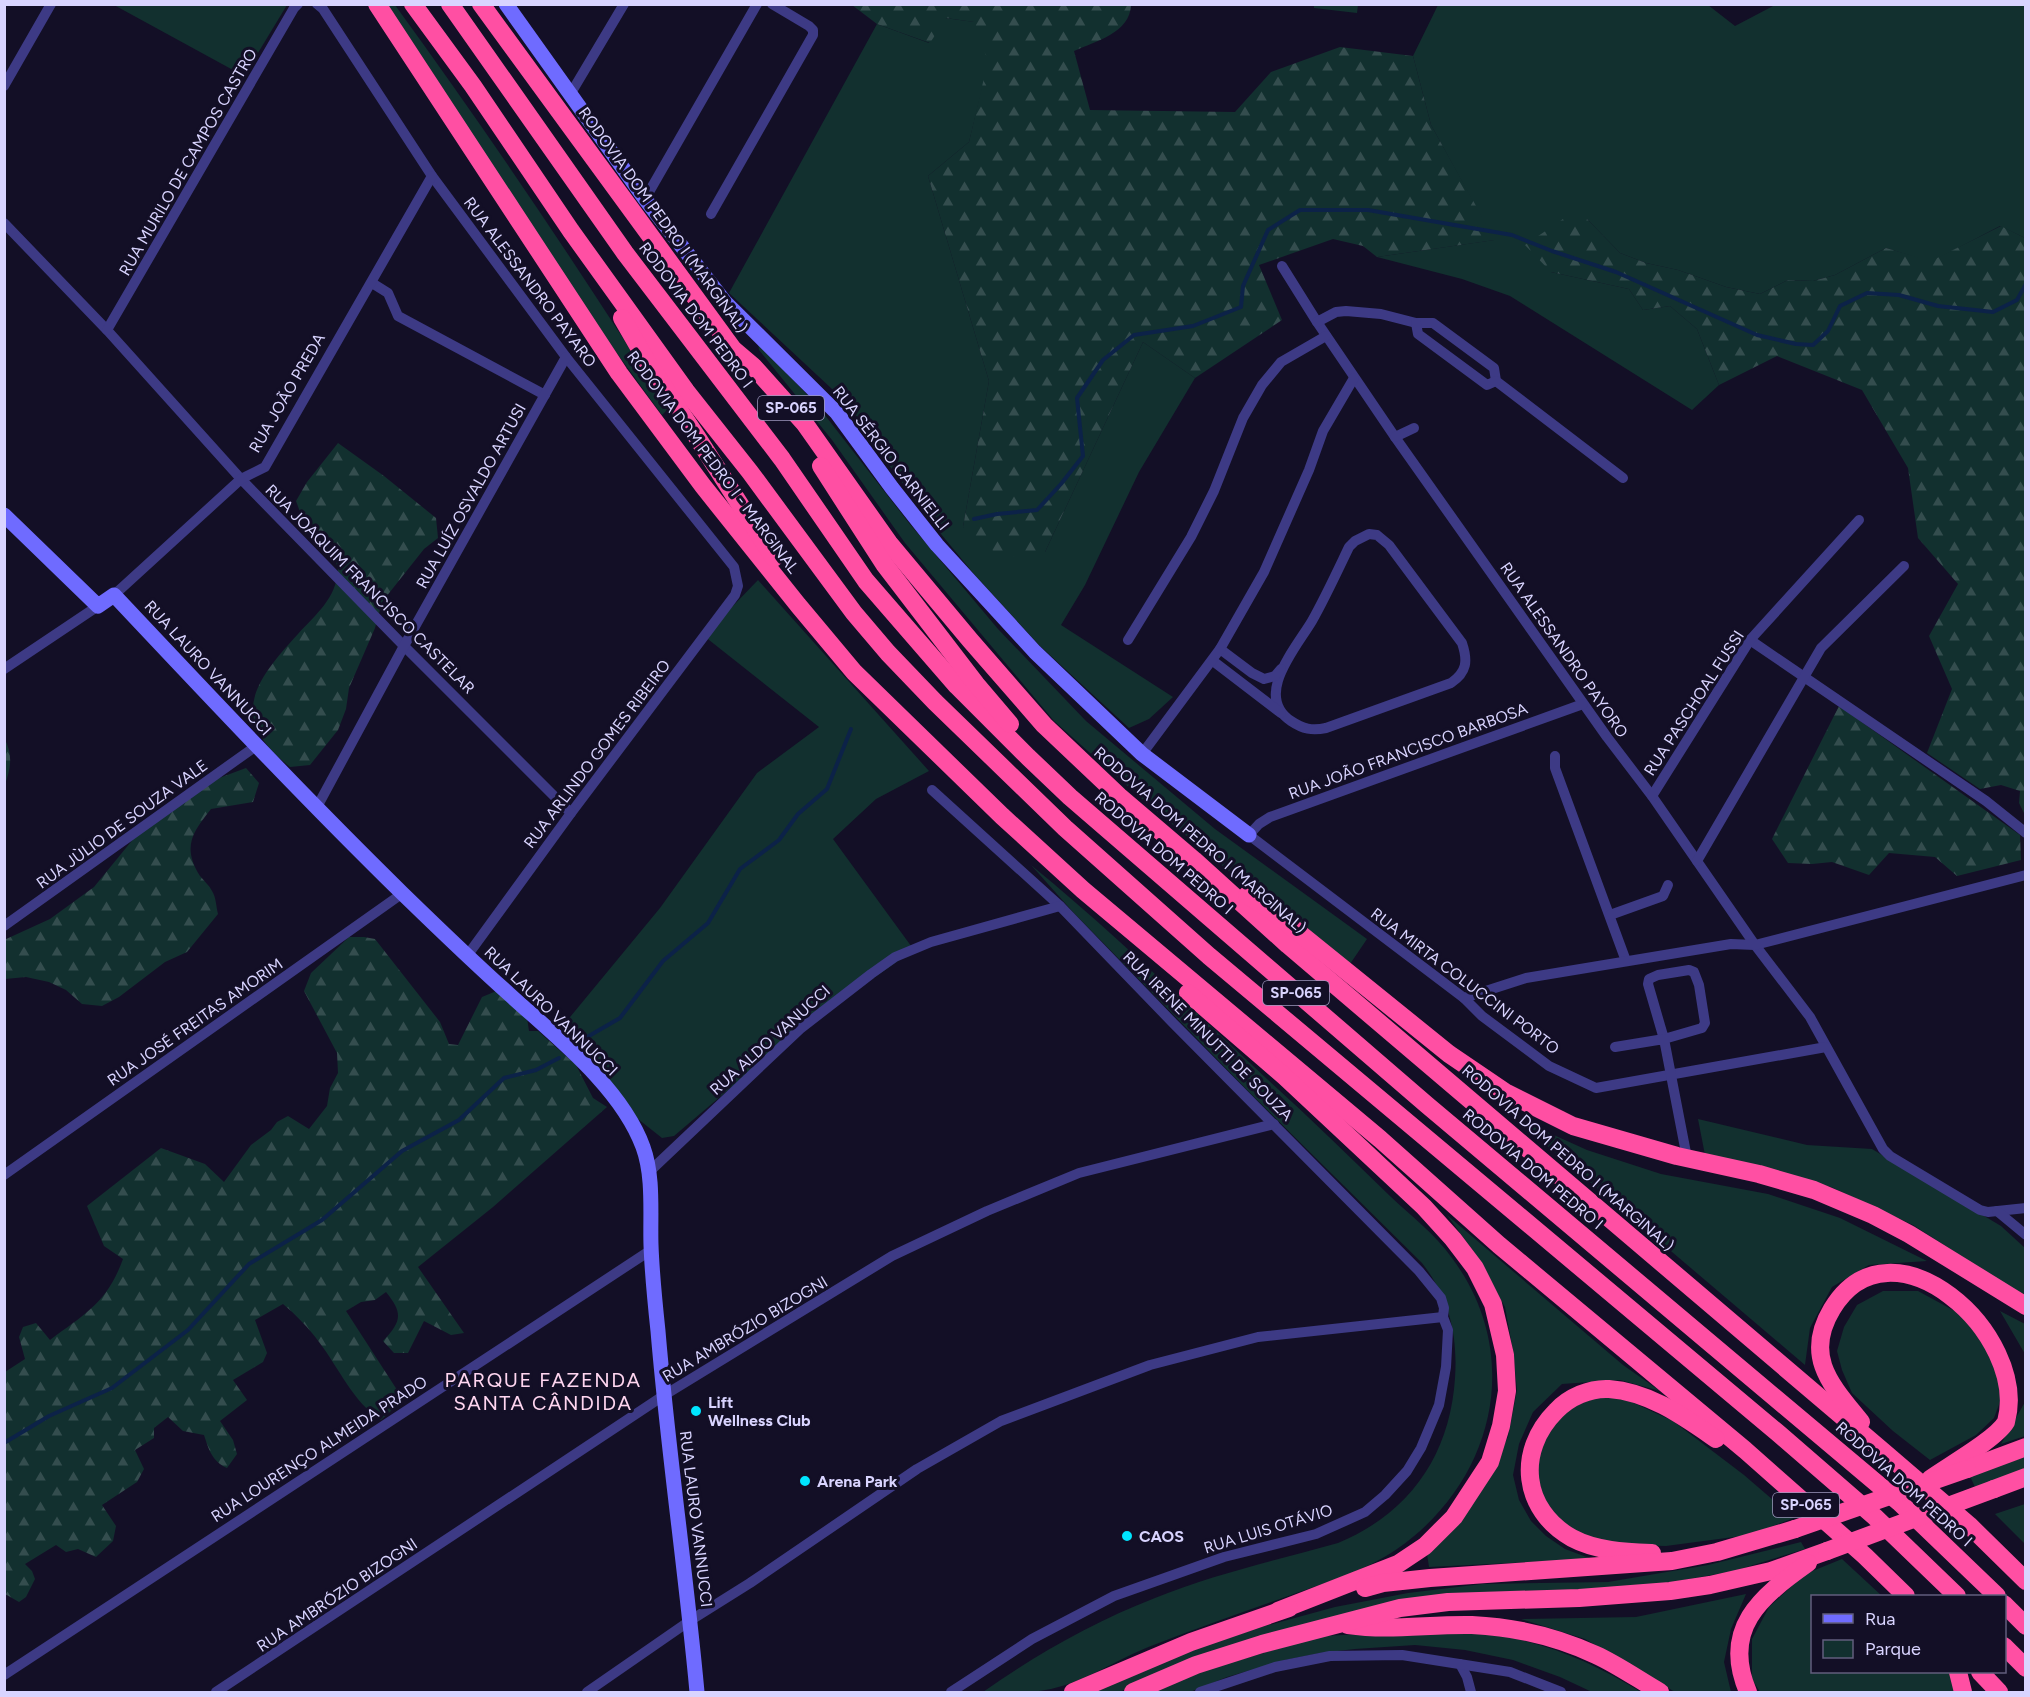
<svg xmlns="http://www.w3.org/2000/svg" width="2030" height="1697" font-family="Figtree,sans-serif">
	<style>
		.green { fill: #12302f }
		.forest { fill: url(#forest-firs) }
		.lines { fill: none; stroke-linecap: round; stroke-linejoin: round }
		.stream { stroke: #0c2248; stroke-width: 4 }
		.street { stroke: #3d3a85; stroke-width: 10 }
		.secondary { stroke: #6f6bff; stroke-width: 15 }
		.highway { stroke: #ff4fa3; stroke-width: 18 }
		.highway-bridge { stroke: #ff4fa3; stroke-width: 18 }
		.poi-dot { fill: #00e5ff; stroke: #130f26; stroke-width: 2 }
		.labels { text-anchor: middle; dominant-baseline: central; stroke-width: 6; stroke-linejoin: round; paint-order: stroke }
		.shield { fill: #130f26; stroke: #9e99be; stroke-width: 1.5 }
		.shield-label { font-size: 15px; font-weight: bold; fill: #d9d4ff }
		.street-label { font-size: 16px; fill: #d9d4ff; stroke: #130f26 }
		.poi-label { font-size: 16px; font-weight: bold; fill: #d9d4ff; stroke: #130f26; text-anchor: start }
		.quarter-label { font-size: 20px; letter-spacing: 1.5px; fill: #ffd6f0; stroke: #130f26 }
	</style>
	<defs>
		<pattern id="forest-firs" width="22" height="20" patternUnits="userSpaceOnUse" patternTransform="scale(1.5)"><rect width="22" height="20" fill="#12302f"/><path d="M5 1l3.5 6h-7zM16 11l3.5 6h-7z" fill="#344d4e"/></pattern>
	</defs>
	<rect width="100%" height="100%" fill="#130f26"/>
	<g class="green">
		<path d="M 114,5 L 287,5 L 244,76 Z"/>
		<path d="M 386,5 L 395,5 C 491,137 581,271 668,409 L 662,415 L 570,289 L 427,64 Z"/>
		<path d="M 1314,5 L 1314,4 L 1358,5 L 1357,13 L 1314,8 Z"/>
		<path d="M 1438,5 L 1708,5 L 1735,26 L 1775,5 L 2025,5 L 2025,238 L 2000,226 L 1931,262 L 1886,248 L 1835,275 L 1813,281 L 1788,280 L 1760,294 L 1726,287 L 1678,270 L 1646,263 L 1620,253 L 1587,219 L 1551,272 L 1629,289 L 1643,310 L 1670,306 L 1697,329 L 1719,385 L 1692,410 L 1510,296 L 1462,279 L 1377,257 L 1494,240 L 1431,125 L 1413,56 Z"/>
		<path d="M 945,18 L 975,22 L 989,61 L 969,142 L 928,176 L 989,381 L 963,527 L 1045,552 L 1143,342 L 1195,378 L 1139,472 L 1085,585 L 1061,625 L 1173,697 L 1149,719 L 1129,728 L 1039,645 L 974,574 L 936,528 L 832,389 L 729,293 L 877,24 L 929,43 Z"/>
		<path d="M 758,343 L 817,405 L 909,523 L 998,629 L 1086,721 L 1215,829 L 1367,939 L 1348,967 L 1250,889 L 1142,799 L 1054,721 L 905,543 L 832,440 L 759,350 Z"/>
		<path d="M 758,580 L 929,771 L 876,799 L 833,839 L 914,950 L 800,1029 L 674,1136 L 662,1138 L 638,1119 L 623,1098 L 561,1028 L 660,908 L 757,773 L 819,727 L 704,636 Z"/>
		<path d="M 1031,865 C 1113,932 1189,1006 1267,1079 C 1309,1117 1349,1156 1390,1196 C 1411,1216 1435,1234 1452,1258 C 1525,1356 1494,1482 1397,1549 C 1365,1571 1327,1582 1291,1595 C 1244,1612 1197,1628 1151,1646 C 1118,1659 1086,1681 1051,1689 C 1029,1694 1006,1692 983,1692 C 1037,1654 1093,1622 1155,1598 C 1214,1574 1277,1560 1338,1543 C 1410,1513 1450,1455 1455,1378 C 1458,1334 1449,1298 1422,1263 L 1250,1093 L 1073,912 Z"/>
		<path d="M 1512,1116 L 1587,1150 L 1661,1174 L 1768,1194 L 1840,1218 L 1927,1261 L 1869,1265 L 1832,1287 L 1810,1328 L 1805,1365 Z"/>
		<path d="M 1698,1119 L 1807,1145 L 1872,1149 L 2001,1226 L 2025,1248 L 2025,1297 L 1913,1225 L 1831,1187 L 1705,1155 Z"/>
		<path d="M 1447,1215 L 1623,1365 L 1660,1391 L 1620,1380 L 1562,1384 L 1533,1412 L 1519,1444 L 1513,1475 L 1519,1500 L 1531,1521 L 1546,1536 L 1565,1549 L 1592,1559 L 1429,1567 L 1427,1554 L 1476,1499 L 1508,1437 L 1517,1390 L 1513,1351 L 1505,1307 L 1474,1252 Z"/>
		<path d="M 1883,1291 L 1918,1291 L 1973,1321 L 1993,1353 L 2004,1391 L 1994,1418 L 1976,1435 L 1930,1460 L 1893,1431 L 1852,1393 L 1842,1370 L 1837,1351 L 1844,1327 L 1857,1305 Z"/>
		<path d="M 2000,1311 L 2025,1324 L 2025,1362 L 2025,1354 Z"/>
		<path d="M 1594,1398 L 1623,1398 L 1673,1421 L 1744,1475 L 1794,1518 L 1749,1535 L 1666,1546 L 1624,1545 L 1589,1537 L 1567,1527 L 1549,1512 L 1536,1481 L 1539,1446 L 1565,1411 Z"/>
		<path d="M 2025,1402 L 2025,1436 L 2001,1444 Z"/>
		<path d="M 2025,1455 L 2025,1469 L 1975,1487 L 1969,1474 Z"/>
		<path d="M 2025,1504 L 2026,1504 L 2025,1544 L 1995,1514 Z"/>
		<path d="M 1801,1542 L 1805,1549 L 1734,1571 L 1667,1583 L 1584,1591 L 1488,1592 L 1394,1602 L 1141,1683 L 1119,1692 L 1088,1692 L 1202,1646 L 1265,1626 L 1335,1607 L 1408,1593 L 1482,1584 L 1608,1582 L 1708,1565 Z"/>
		<path d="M 1842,1559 L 1882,1596 L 1812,1596 L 1812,1672 L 1951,1672 L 1957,1692 L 1760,1692 L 1752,1679 L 1752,1639 L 1769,1607 L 1805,1574 Z"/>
		<path d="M 1746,1594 L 1731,1629 L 1724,1662 L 1731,1692 L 1675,1692 L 1585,1639 L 1521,1619 L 1636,1617 Z"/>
		<path d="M 1430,1631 C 1453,1633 1477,1633 1500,1636 C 1551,1644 1597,1665 1641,1692 L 1592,1692 L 1560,1677 L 1513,1660 L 1465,1650 L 1415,1645 L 1355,1649 L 1320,1653 L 1285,1660 L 1227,1677 L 1190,1692 L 1146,1692 L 1178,1678 L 1321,1636 Z"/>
	</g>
	<g class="forest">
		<path d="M 852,5 L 1131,5 C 1130,33 1096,41 1074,51 L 1090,110 L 1235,112 L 1271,72 L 1340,47 L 1413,56 L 1431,125 L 1495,240 L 1377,257 L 1363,246 L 1333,239 L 1259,265 L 1282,320 L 1195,378 L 1143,342 L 1045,552 L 1002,558 L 963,527 L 989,381 L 928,176 L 969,142 L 988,61 L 974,22 L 946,18 L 930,43 L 877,24 Z"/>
		<path d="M 1563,219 L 1587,219 L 1620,253 L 1646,263 L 1678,270 L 1726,287 L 1760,294 L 1788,280 L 1813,281 L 1835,275 L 1886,248 L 1931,261 L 2001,226 L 2025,238 L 2025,815 L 2019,803 L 2020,791 L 2001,785 L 1980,789 L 1927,753 L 1952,689 L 1929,636 L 1958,584 L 1918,538 L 1908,468 L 1862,390 L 1777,356 L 1719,385 L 1697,329 L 1670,306 L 1643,310 L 1629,289 L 1551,272 L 1525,245 Z"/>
		<path d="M 338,443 L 384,476 L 436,518 L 438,538 L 424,549 L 382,602 L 375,628 L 349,688 L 346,709 L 338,730 L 310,765 L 290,767 C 228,718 253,683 298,634 C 316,614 336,599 338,570 C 338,563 325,539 320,533 C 315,527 306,525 303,518 C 300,513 298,506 296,501 L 307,482 Z"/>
		<path d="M 1839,706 L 2020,835 L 2021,860 L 1957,876 L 1935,857 L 1889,853 L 1869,875 L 1832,862 L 1812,864 L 1788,863 L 1772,839 Z"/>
		<path d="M 4,738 C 13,753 11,769 5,784 Z"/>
		<path d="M 246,768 L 259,783 L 253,802 L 211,809 C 192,833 182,847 200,876 C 204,881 209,885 212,891 C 216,897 216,906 218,914 L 187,952 L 165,962 L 119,997 L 102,1006 L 82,1004 L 66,990 L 49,982 L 26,977 L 5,979 L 4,940 L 50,919 L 94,887 L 148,821 L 211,781 Z"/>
		<path d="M 349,937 L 364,937 L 375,939 L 440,1022 L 449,1044 L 458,1045 L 482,997 L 499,990 L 527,1018 L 529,1031 L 538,1031 L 576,1065 L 593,1098 L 607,1107 L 493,1207 L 418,1267 L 464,1333 L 451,1335 L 424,1321 L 408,1353 L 394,1353 L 383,1341 C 402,1321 403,1313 386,1292 L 375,1300 L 361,1302 L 346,1311 L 401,1396 L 392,1410 L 381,1420 C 353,1402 339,1368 319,1342 C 309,1328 296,1315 283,1304 L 255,1320 L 267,1353 L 263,1362 L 233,1380 L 247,1400 L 220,1421 L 233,1440 L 237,1454 L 227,1468 C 212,1461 209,1450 204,1435 L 183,1431 L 168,1417 L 154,1428 L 154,1438 L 135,1450 L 144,1469 L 137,1482 L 102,1505 L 116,1526 L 113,1541 L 96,1557 L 78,1549 L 66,1552 L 56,1545 L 25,1564 L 32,1571 L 35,1579 L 26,1597 L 19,1602 L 5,1594 L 5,1372 L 25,1359 L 19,1337 L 23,1327 L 36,1323 L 50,1340 C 86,1313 107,1303 123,1259 L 104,1246 L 87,1206 L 161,1148 L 205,1164 L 224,1182 L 251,1145 L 271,1130 L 277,1122 L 288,1116 L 309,1129 L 327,1106 L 330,1088 L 338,1073 L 337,1053 L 304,991 L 311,973 Z"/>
	</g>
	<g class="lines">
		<g class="stream">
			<path d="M 974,519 L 997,514 L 1037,510 L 1061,484 L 1083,456 L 1077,398 L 1103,360 L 1134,335 L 1193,326 L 1241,307 L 1243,286 L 1268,230 L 1300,210 L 1368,210 L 1512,235 L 1552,251 L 1616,272 L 1757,335 L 1796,344 L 1813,345 L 1828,331 L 1840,306 L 1867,293 L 1899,295 L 1938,306 L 1993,312 L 2017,300 L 2026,284"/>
			<path d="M 575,1044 L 620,1018 L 663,961 L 708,923 L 740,869 L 779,840 L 798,814 L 827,789 L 851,729"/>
			<path d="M 4,1443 L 49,1416 L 112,1388 L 188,1330 L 249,1264 L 322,1220 L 402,1151 L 459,1120 L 504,1078 L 536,1070 L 559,1058"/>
		</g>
		<g class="street">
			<path d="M 317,4 L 323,9 L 432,176 L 566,357 L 734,567 L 738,586 L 735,595 L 571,813 L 467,956"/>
			<path d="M 4,86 L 51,4"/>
			<path d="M 571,93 L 624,4"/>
			<path d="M 645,199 L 757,4"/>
			<path d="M 711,214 L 813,35 L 813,30 L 809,26 L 772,4"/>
			<path d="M 4,223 L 107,330 L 241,479 L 404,646 L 571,813"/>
			<path d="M 1282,266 L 1317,322 L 1395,437 L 1607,737 L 1652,796 L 1755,945 L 1810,1017 L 1883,1149 L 1890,1156 L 1980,1210 L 1988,1212 L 2026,1208"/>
			<path d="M 372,283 L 388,293 L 398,316 L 545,395"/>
			<path d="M 1317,322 L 1336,312 L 1346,311 L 1381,314 L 1416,323 L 1433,323 L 1494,368 L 1496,381 L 1623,478"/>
			<path d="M 1416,323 L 1418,334 L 1487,385 L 1496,381"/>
			<path d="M 107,330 L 294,8 L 298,4"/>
			<path d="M 1395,437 L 1414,428"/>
			<path d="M 1369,534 L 1377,535 L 1389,545 L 1462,643 C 1468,661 1467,672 1451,683 L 1326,728 C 1312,731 1303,729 1291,721 C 1253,696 1296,648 1312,621 C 1325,598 1337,572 1349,547 L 1355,541 Z"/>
			<path d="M 114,595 L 241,479 L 265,467 L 432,176"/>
			<path d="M 1128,640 L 1191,537 L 1214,491 L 1243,418 L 1262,385 L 1281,362 L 1326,336"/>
			<path d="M 1750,640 L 1986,801 L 2026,833"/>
			<path d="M 1220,649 L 1252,673 L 1264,679 L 1275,676 L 1281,669"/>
			<path d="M 1213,661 L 1281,713"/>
			<path d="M 4,669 L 98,606"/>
			<path d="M 1583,704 L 1270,817 L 1259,824 L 1249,835 L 1464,998 L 1482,1016 L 1549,1066 L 1596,1088 L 1826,1047"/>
			<path d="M 1142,754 L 1220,649 L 1264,572 L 1309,470 L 1323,431 L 1354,378"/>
			<path d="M 1555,756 L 1555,768 L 1626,961"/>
			<path d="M 932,790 L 1060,906 L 1173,1023 L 1419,1271 L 1441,1298 L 1444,1308 L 1443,1317 L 1448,1330 L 1446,1367 L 1439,1405 L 1421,1448 L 1407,1471 L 1385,1495 L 1365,1512 L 1316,1534 L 1224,1557 L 1114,1596 L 1032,1639 L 951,1692"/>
			<path d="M 1652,796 L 1750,640 L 1859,520"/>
			<path d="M 317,807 L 404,646 L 566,357"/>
			<path d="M 1697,861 L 1821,648 L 1904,566"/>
			<path d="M 1610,915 L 1663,896 L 1668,885"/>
			<path d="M 4,926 L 256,746"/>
			<path d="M 1689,970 L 1694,972 L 1699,985 L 1705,1023 L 1702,1028 L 1664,1039 L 1648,984 L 1649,979 L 1658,975 Z"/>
			<path d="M 1464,998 L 1526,978 L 1731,944 L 1755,945 L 2026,875"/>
			<path d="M 1615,1047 L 1664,1039 L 1687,1158"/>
			<path d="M 649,1172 L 800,1029 L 871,974 L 895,957 L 931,942 L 1060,906"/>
			<path d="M 4,1175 L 403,893"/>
			<path d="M 1997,1211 L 2026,1235"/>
			<path d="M 1460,1664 L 1467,1677 L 1471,1692"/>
			<path d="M 4,1675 L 651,1250"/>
			<path d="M 216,1692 L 663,1396 L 892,1256 L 987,1211 L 1079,1173 L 1274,1124"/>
			<path d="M 587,1692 L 691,1620 L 750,1583 L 917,1469 L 1001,1421 L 1150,1365 L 1258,1337 L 1443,1317"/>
			<path d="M 1200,1692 L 1275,1667 L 1330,1656 L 1402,1655 L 1510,1672 L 1561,1692"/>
		</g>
		<g class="secondary">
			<path d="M 506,4 L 645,199 L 725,302 L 837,413 L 892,488 L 937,545 L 1035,652 L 1142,754 L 1249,835"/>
			<path d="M 4,515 L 98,606 L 114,595 C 209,696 304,797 403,894 C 438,928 473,962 509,994 C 555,1036 621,1087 643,1147 C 654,1177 650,1214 651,1245 C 652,1274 655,1303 658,1331 C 668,1452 686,1572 697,1692"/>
		</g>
		<g class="highway">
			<path d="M 377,4 L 619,373 L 703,486 L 798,605 L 854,672 L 1002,816 L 1083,890 L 1380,1139 L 1499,1245 L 1745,1450 L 1865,1556 L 1906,1596"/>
			<path d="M 413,4 L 473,86 L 571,231 L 686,391 L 750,472 L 854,613 L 888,653 L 935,702 L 1065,828 L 1209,956 L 1778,1433 L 1875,1517 L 1957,1596"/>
			<path d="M 450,4 L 625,253 L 782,459 L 866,581 L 957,686 L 1028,757 L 1070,797 L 1427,1105 L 1899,1502 L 1997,1596"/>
			<path d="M 481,4 L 733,349 L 753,366 L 805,424 L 889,543 L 970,640 L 1044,725 L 1119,796 L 1194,860 L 1288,945 L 1884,1452 L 1969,1525 L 2026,1581"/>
			<path d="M 622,318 L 648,363 L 697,437 L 774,558"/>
			<path d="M 821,466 L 884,564 L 976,684 L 1010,724"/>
			<path d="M 1247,895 L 1272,911 L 1449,1054 L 1505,1092 L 1573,1126 L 1677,1156 L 1759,1174 L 1814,1190 L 1873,1215 L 1909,1234 L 2026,1306"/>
			<path d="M 1188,993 L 1284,1076 L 1424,1207 L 1453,1239 L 1475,1268 L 1493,1304 L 1505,1355 L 1507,1391 L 1501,1426 L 1490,1462 L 1454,1517 L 1425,1546 L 1398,1564 L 1278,1611"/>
			<path d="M 1861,1422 C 1832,1386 1803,1357 1832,1309 C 1891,1211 2030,1334 2006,1422 C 1996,1439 1948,1466 1930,1479"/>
			<path d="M 1967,1469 L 2026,1447"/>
			<path d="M 1994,1489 L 2026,1477"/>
			<path d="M 1652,1553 C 1626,1552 1596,1551 1572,1538 C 1522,1510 1516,1451 1556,1411 C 1569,1397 1590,1388 1609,1389 C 1650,1392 1684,1417 1716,1439"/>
			<path d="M 1365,1588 L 1383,1583 L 1430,1578 L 1672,1561 L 1717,1552 L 1795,1529"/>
			<path d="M 2004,1604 L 2026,1626"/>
			<path d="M 1348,1625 C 1389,1631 1430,1624 1472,1625 C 1515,1627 1557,1637 1596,1655 C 1618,1665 1639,1680 1660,1692"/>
			<path d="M 2004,1646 L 2026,1668"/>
			<path d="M 1958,1672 L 1963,1692"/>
			<path d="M 1980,1672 L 1999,1692"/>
			<path d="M 1073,1692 L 1191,1642 L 1289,1608"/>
			<path d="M 1133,1692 L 1196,1665 L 1262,1644 L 1400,1608 L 1448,1602 L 1579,1598 L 1670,1591 L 1710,1585 L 1771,1571 L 1827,1551"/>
			<path d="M 1748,1692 C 1721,1629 1760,1597 1808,1563"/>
		</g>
		<g class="highway-bridge">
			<path d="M 1795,1529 L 1967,1469"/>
			<path d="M 1827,1551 L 1994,1489"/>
		</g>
	</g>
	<g class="poi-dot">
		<circle cx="696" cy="1411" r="6"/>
		<circle cx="805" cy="1481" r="6"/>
		<circle cx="1127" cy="1536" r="6"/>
	</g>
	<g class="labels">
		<g class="shield">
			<rect x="758" y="396" width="66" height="24" rx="4.5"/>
			<rect x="1263" y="981" width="66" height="24" rx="4.5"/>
			<rect x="1773" y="1493" width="66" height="24" rx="4.5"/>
		</g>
		<g class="shield-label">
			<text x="791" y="408">SP-065</text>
			<text x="1296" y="993">SP-065</text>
			<text x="1806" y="1505">SP-065</text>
		</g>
		<g class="street-label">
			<text transform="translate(188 162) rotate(-60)">RUA MURILO DE CAMPOS CASTRO</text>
			<text transform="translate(663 220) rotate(54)">RODOVIA DOM PEDRO I (MARGINAL)</text>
			<text transform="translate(530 282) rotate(53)">RUA ALESSANDRO PAYARO</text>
			<text transform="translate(696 315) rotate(53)">RODOVIA DOM PEDRO I</text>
			<text transform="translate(287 393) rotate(-60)">RUA JOÃO PREDA</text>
			<text transform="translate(891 458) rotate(52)">RUA SÉRGIO CARNIELLI</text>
			<text transform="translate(713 462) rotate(53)">RODOVIA DOM PEDRO I - MARGINAL</text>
			<text transform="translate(471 496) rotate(-61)">RUA LUÍZ OSVALDO ARTUSI</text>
			<text transform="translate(370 589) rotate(45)">RUA JOAQUIM FRANCISCO CASTELAR</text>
			<text transform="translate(1564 650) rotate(55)">RUA ALESSANDRO PAYORO</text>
			<text transform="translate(208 668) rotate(47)">RUA LAURO VANNUCCI</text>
			<text transform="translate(1694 703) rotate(-57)">RUA PASCHOAL FUSSI</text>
			<text transform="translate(1408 751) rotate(-20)">RUA JOÃO FRANCISCO BARBOSA</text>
			<text transform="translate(597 754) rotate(-53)">RUA ARLINDO GOMES RIBEIRO</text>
			<text transform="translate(122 824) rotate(-36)">RUA JÙLIO DE SOUZA VALE</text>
			<text transform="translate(1200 840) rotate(41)">RODOVIA DOM PEDRO I (MARGINAL)</text>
			<text transform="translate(1164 853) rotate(41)">RODOVIA DOM PEDRO I</text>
			<text transform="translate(1465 981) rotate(37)">RUA MIRTA COLUCCINI PORTO</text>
			<text transform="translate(551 1011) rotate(44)">RUA LAURO VANNUCCI</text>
			<text transform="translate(195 1022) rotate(-35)">RUA JOSÉ FREITAS AMORIM</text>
			<text transform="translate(1208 1036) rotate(45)">RUA IRENE MINUTTI DE SOUZA</text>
			<text transform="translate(770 1040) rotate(-42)">RUA ALDO VANUCCI</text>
			<text transform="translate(1568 1158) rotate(41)">RODOVIA DOM PEDRO I (MARGINAL)</text>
			<text transform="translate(1533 1169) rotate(40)">RODOVIA DOM PEDRO I</text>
			<text transform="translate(745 1329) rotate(-31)">RUA AMBRÓZIO BIZOGNI</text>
			<text transform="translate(319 1449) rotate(-33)">RUA LOURENÇO ALMEIDA PRADO</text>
			<text transform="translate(1904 1484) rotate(42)">RODOVIA DOM PEDRO I</text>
			<text transform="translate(696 1519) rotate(83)">RUA LAURO VANNUCCI</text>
			<text transform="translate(1268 1529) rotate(-17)">RUA LUIS OTÁVIO</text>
			<text transform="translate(337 1595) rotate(-34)">RUA AMBRÓZIO BIZOGNI</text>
		</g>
		<g class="poi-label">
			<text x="708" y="1402">Lift<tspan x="708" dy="18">Wellness Club</tspan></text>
			<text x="817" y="1481">Arena Park</text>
			<text x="1139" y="1536">CAOS</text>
		</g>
		<g class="quarter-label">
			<text x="543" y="1380">PARQUE FAZENDA<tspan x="543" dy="23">SANTA CÂNDIDA</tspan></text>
		</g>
	</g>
	<rect width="2030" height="1697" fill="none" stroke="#d9d4ff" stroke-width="12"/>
	<rect x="1811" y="1595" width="195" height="78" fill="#130f26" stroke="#625e7d" stroke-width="1.5"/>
	<rect x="1823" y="1614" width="30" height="9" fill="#6f6bff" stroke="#625e7d" stroke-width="1.5"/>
	<text x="1865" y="1625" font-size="18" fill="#d9d4ff">Rua</text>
	<rect x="1823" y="1640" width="30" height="18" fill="#12302f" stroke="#625e7d" stroke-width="1.5"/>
	<text x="1865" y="1655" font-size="18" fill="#d9d4ff">Parque</text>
</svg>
